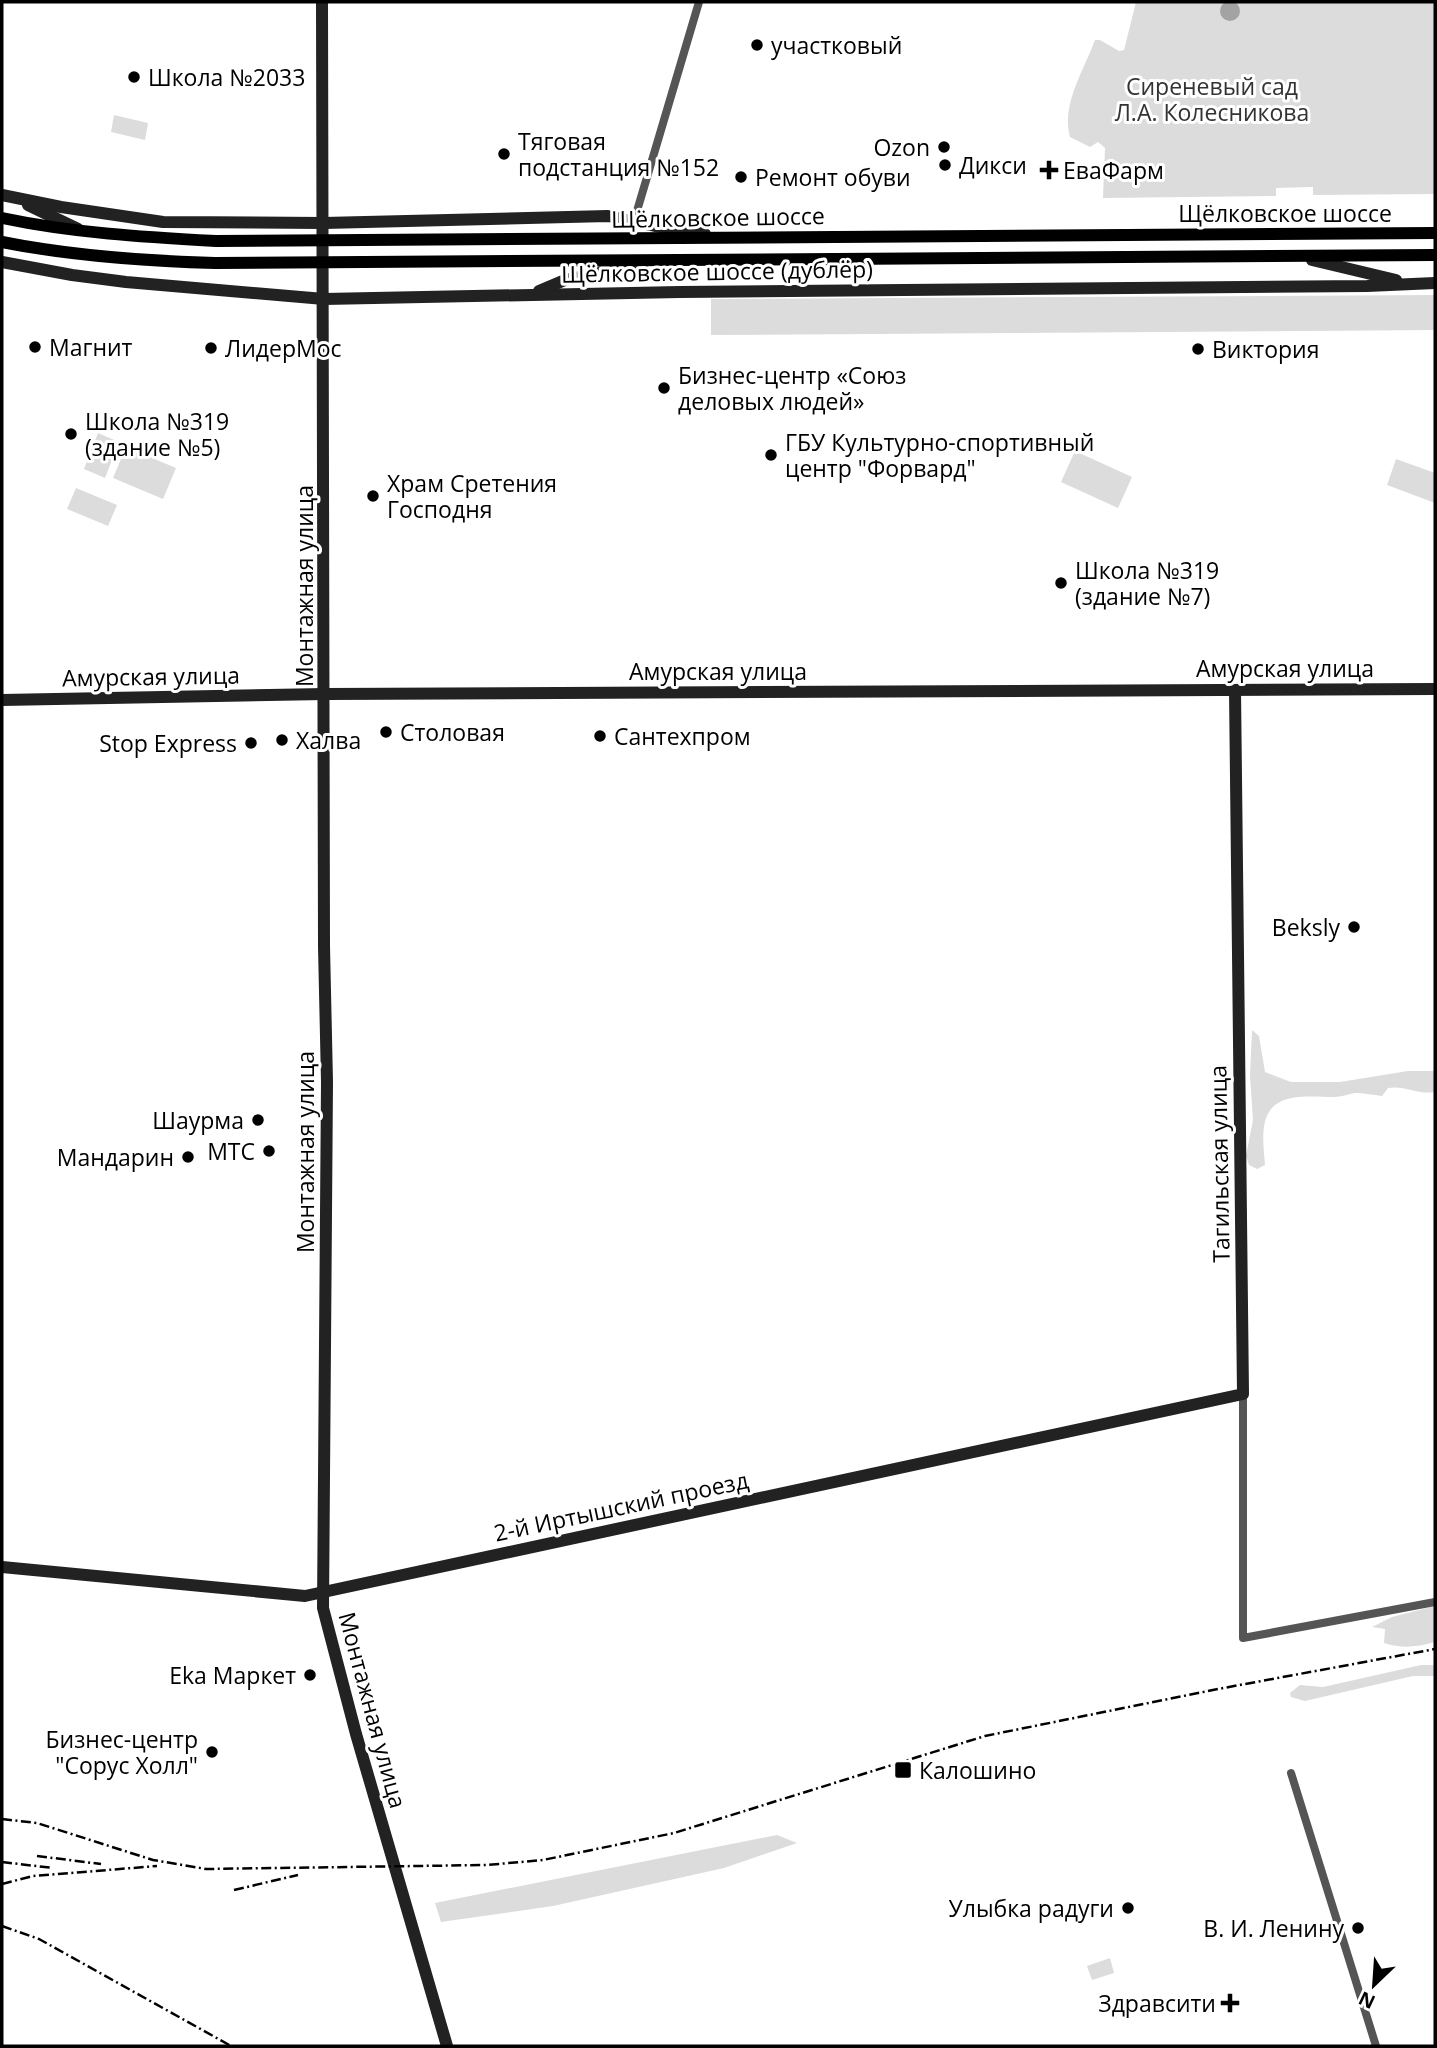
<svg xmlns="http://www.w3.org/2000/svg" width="1437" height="2048" font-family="'Open Sans',sans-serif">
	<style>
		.green { fill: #dcdcdc }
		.water { fill: #a3a3a3 }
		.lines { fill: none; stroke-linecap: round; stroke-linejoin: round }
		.street { stroke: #555; stroke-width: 8 }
		.secondary { stroke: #222; stroke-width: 12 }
		.primary { stroke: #000; stroke-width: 12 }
		.rail { stroke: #000; stroke-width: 2.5; stroke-dasharray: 10 3.5 2 3.5; stroke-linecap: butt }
		.poi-dot { fill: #000; stroke: #fff; stroke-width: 2.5 }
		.labels { text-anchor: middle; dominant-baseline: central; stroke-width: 6; stroke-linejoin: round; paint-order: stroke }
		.poi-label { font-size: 23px; fill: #000; stroke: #fff; text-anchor: start }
		.park-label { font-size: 23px; fill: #333; stroke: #fff }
		.street-label { font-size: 23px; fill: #000; stroke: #fff }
	</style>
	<rect width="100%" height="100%" fill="#fff"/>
	<g class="green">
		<path d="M 1136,2 L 1435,2 L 1435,194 L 1313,195 L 1313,187 L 1276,188 L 1276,196 L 1103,198 L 1105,148 L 1098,142 L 1090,147 L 1070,137 C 1061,105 1084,70 1095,40 L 1100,40 L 1119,51 L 1124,50 Z"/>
		<path d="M 114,115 L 148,123 L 145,140 L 111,132 Z"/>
		<path d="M 1435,295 L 1435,330 L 711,335 L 711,299 Z"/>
		<path d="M 98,433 L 119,442 L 105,478 L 84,469 Z"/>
		<path d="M 126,447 L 176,468 L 163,499 L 113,478 Z"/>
		<path d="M 1075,451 L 1132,477 L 1118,508 L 1061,482 Z"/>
		<path d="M 1396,459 L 1435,473 L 1435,503 L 1387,485 Z"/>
		<path d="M 76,488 L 117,505 L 108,526 L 67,509 Z"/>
		<path d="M 1252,1030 L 1259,1036 L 1265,1072 L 1291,1082 L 1340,1082 L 1408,1071 L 1435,1071 L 1435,1092 C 1417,1095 1405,1085 1388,1088 L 1382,1096 C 1373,1095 1364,1093 1355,1093 C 1348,1094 1341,1097 1334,1097 C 1314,1097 1281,1092 1269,1112 C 1260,1126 1264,1150 1265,1165 L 1257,1169 L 1249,1165 L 1246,1156 L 1253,1120 L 1250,1076 Z"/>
		<path d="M 1435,1606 L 1435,1642 C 1416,1647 1403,1649 1384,1643 L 1385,1629 L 1372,1627 L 1392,1617 Z"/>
		<path d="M 1421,1665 L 1435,1665 L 1435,1676 L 1413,1676 L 1305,1701 L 1291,1697 L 1290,1693 L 1300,1685 L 1323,1687 Z"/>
		<path d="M 777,1835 L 797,1843 L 724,1868 L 553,1906 L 441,1922 L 435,1903 Z"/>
		<path d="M 1110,1958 L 1114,1973 L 1092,1980 L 1087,1966 Z"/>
	</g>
	<circle class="water" cx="1230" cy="11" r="10"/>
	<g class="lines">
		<g class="street">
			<path d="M 634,221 L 699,2"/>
			<path d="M 1243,1394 L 1243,1638 L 1435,1602"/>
			<path d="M 1291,1773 L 1376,2046"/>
		</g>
		<g class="secondary">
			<path d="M 322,2 L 324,946 L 327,1082 L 323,1608 L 356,1734 L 447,2046"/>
			<path d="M 2,195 L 61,207 L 163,222 L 324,223 L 608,216 L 655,226 L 705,234"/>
			<path d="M 28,205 L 78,229"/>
			<path d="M 1312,260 L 1396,280"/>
			<path d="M 2,262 L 72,275 L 126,282 L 324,299 L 680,292 L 1367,286 L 1435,283"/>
			<path d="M 539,291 L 565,280 L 643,263"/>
			<path d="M 2,700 L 325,694 L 1435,689"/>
			<path d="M 2,1567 L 305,1596 L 1243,1394 L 1235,690"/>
		</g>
		<g class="primary">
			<path d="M 2,218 C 73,233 144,237 216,241 L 1435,233"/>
			<path d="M 2,242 C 72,256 143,261 215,263 L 1435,255"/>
		</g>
		<g class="rail">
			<path d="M 2,1819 L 37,1823 L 153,1860 L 206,1869 L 487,1865 L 543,1860 L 674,1833 L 985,1736 L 1218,1689 L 1435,1649"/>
			<path d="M 37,1856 L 101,1864"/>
			<path d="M 2,1862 L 53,1868"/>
			<path d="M 2,1884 L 33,1876 L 157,1866"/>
			<path d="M 234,1890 L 298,1875"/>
			<path d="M 2,1926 L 39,1939 L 231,2046"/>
		</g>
	</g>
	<g class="poi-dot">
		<circle cx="757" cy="45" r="7"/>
		<circle cx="134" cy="77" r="7"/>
		<circle cx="944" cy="147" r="7"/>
		<circle cx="504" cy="154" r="7"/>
		<circle cx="945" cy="165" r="7"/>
		<path d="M1045.5 159.5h7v7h7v7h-7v7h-7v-7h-7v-7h7z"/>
		<circle cx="741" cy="177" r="7"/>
		<circle cx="35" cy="347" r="7"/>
		<circle cx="211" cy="348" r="7"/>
		<circle cx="1198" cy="349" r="7"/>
		<circle cx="664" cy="388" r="7"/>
		<circle cx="71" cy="434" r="7"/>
		<circle cx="771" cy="455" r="7"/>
		<circle cx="373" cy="496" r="7"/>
		<circle cx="1061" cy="583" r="7"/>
		<circle cx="386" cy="732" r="7"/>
		<circle cx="600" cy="736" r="7"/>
		<circle cx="282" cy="740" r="7"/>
		<circle cx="251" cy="743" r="7"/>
		<circle cx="1354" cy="927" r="7"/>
		<circle cx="258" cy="1120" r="7"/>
		<circle cx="269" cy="1151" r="7"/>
		<circle cx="188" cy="1157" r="7"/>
		<circle cx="310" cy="1675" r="7"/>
		<circle cx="212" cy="1752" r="7"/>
		<rect x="894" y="1761" width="18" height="18" rx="3.5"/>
		<circle cx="1128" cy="1908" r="7"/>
		<circle cx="1358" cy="1928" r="7"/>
		<path d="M1226.5 1992.5h7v7h7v7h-7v7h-7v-7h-7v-7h7z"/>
	</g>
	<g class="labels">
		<g class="poi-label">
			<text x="771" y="45">участковый</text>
			<text x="148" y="77">Школа №2033</text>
			<text x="518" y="141">Тяговая<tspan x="518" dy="26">подстанция №152</tspan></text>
			<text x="930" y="147" text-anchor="end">Ozon</text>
			<text x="959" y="165">Дикси</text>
			<text x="1063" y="170">ЕваФарм</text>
			<text x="755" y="177">Ремонт обуви</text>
			<text x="49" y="347">Магнит</text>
			<text x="225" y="348">ЛидерМос</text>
			<text x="1212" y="349">Виктория</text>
			<text x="678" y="375">Бизнес-центр «Союз<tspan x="678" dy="26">деловых людей»</tspan></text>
			<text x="85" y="421">Школа №319<tspan x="85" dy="26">(здание №5)</tspan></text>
			<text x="785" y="442">ГБУ Культурно-спортивный<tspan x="785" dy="26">центр "Форвард"</tspan></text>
			<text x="387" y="483">Храм Сретения<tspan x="387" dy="26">Господня</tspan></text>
			<text x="1075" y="570">Школа №319<tspan x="1075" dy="26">(здание №7)</tspan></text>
			<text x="400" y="732">Столовая</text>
			<text x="614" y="736">Сантехпром</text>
			<text x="296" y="740">Халва</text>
			<text x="237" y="743" text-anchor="end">Stop Express</text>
			<text x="1340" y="927" text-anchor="end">Beksly</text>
			<text x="244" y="1120" text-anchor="end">Шаурма</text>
			<text x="255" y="1151" text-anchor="end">МТС</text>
			<text x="174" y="1157" text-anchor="end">Мандарин</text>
			<text x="296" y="1675" text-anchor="end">Eka Маркет</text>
			<text x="198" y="1739" text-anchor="end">Бизнес-центр<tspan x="198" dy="26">"Сорус Холл"</tspan></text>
			<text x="919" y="1770">Калошино</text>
			<text x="1114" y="1908" text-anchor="end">Улыбка радуги</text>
			<text x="1344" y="1928" text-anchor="end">В. И. Ленину</text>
			<text x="1216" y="2003" text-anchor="end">Здравсити</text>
		</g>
		<g class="park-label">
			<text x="1212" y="86">Сиреневый сад<tspan x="1212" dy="26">Л.А. Колесникова</tspan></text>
		</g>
		<g class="street-label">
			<text x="1285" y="213">Щёлковское шоссе</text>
			<text transform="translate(718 217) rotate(-1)">Щёлковское шоссе</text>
			<text transform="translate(717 271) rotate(-1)">Щёлковское шоссе (дублёр)</text>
			<text transform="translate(304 586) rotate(-90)">Монтажная улица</text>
			<text x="1285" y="668">Амурская улица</text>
			<text x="718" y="671">Амурская улица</text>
			<text transform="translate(151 676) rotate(-1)">Амурская улица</text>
			<text transform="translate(305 1152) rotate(-90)">Монтажная улица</text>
			<text transform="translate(1219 1164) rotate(-91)">Тагильская улица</text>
			<text transform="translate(621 1506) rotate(-12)">2-й Иртышский проезд</text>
			<text transform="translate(373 1710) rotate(75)">Монтажная улица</text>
		</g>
	</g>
	<rect width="1437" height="2048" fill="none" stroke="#000000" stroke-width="7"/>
	<g transform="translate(1374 1985) rotate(205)" stroke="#ffffff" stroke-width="5" paint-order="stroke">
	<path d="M0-5L12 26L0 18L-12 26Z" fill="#000000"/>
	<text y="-10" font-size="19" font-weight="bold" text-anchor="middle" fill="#000000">N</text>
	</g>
</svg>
